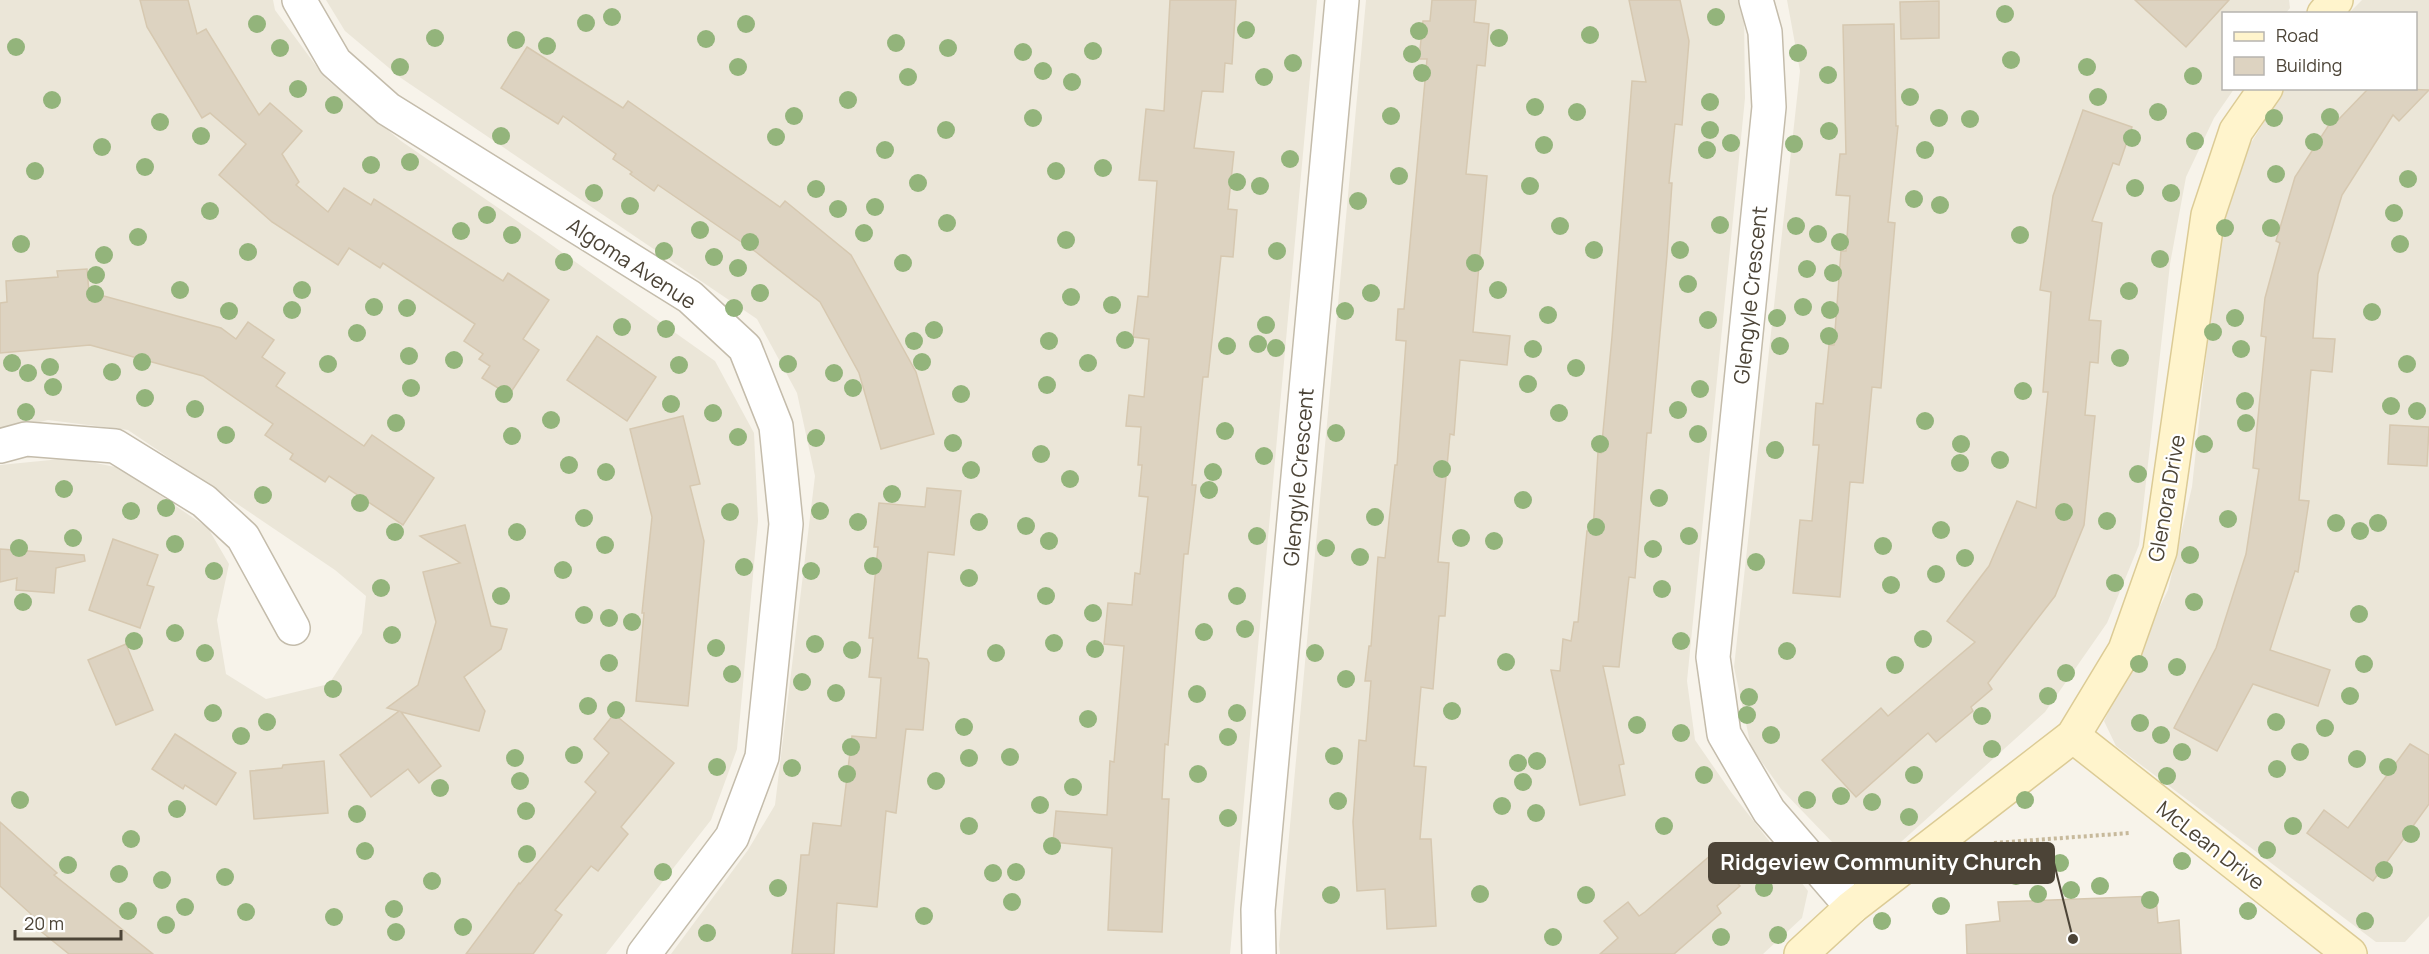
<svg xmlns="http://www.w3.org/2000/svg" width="2429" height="954" font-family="Manrope,sans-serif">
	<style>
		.residential { fill: #ebe6d8 }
		.building { fill: #ddd3c1; stroke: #d6c8b0; stroke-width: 1.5 }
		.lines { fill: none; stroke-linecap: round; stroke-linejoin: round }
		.street-casing { stroke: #c4bcab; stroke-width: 36 }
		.secondary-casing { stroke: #dccb95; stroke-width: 36 }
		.path { stroke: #c7b99b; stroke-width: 4; stroke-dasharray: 3 3; stroke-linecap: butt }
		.street { stroke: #fff; stroke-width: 33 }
		.secondary { stroke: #fff4cc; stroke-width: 33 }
		.tree { fill: #93b47b }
		.labels { text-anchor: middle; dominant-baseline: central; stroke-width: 4.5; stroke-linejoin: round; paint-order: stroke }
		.street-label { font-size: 21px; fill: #4c4437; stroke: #fff }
		.leader { fill: none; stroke: #4c4437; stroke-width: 2 }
		.callout-dot { fill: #4c4437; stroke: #fff; stroke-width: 2 }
		.callout { fill: #4c4437; stroke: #4c4437; stroke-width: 2 }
		.callout-label { font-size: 22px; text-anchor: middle; font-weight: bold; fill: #fff }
	</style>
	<rect width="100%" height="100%" fill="#f7f3ea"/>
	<g class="residential">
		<path d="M 0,0 L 273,0 L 275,10 L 325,78 L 401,141 L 539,236 L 715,361 L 754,433 L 758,521 L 737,749 L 711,820 L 606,954 L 0,954 L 0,465 L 71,458 L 120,468 L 208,528 L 229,564 L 217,620 L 226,674 L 266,699 L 329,684 L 362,633 L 366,596 L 335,570 L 128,430 L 48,420 L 0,432 Z"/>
		<path d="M 326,0 L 1317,0 L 1230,954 L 671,954 L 748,850 L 775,805 L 815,476 L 797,393 L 757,319 L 401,78 L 345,31 Z"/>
		<path d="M 1366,0 L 1739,0 L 1744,12 L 1745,98 L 1687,681 L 1695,740 L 1731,792 L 1808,891 L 1802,918 L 1763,954 L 1280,954 L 1279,945 Z"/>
		<path d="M 1787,0 L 2289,0 L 2290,8 L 2286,13 L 2224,14 L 2224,88 L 2234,89 L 2214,118 L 2186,177 L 2170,264 L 2139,545 L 2107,623 L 2045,712 L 1891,851 L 1859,857 L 1835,845 L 1781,789 L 1751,747 L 1734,667 L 1800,71 Z"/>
		<path d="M 2362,0 L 2429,0 L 2429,916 L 2405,942 L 2376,942 L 2116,746 L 2104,721 L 2168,590 L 2192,487 L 2219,236 L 2244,154 L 2285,89 L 2416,88 L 2416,14 L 2349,13 Z"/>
	</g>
	<g class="building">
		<path d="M 140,0 L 188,0 L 197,34 L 206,29 L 259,115 L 270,103 L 302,131 L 282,154 L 299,182 L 296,185 L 328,212 L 344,188 L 371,205 L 374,199 L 503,281 L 508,273 L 549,300 L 523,339 L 539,350 L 509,395 L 482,378 L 490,366 L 479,359 L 483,354 L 464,341 L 475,324 L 383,263 L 380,268 L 349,248 L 338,265 L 272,222 L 219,175 L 246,144 L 210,113 L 202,118 L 147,27 Z"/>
		<path d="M 1170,0 L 1236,0 L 1232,64 L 1225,63 L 1223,92 L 1202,91 L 1194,148 L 1234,152 L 1228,209 L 1237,210 L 1233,257 L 1221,256 L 1208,377 L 1203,377 L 1192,485 L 1196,485 L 1188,554 L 1184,554 L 1168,745 L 1165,744 L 1162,799 L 1169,799 L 1162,932 L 1108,930 L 1112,848 L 1053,842 L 1056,811 L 1107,815 L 1110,761 L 1114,762 L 1124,646 L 1104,644 L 1108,603 L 1132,605 L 1135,573 L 1140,574 L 1148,497 L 1139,496 L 1142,465 L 1138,465 L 1141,427 L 1126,426 L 1129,395 L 1144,397 L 1149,339 L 1133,337 L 1138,296 L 1148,297 L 1157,181 L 1139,180 L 1146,109 L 1164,111 Z"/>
		<path d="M 1432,0 L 1476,0 L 1474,22 L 1489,24 L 1485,66 L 1477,65 L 1466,174 L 1487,176 L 1473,332 L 1510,336 L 1507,365 L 1460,360 L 1454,435 L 1450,434 L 1438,562 L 1449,563 L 1445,616 L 1439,616 L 1433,689 L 1421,687 L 1414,766 L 1426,767 L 1420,839 L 1431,839 L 1436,926 L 1387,929 L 1385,889 L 1357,891 L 1353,822 L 1359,740 L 1366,741 L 1371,681 L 1365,681 L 1369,646 L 1371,646 L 1378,557 L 1385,558 L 1395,465 L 1397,465 L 1406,341 L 1396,340 L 1398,309 L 1404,309 L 1427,59 L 1419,59 L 1423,21 L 1430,21 Z"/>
		<path d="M 1629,0 L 1680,0 L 1689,41 L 1682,125 L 1675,124 L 1669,183 L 1672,183 L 1667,255 L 1651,433 L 1647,433 L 1635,578 L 1629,577 L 1619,667 L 1603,666 L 1624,764 L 1619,765 L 1625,795 L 1580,805 L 1551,670 L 1560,671 L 1563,639 L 1571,641 L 1574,622 L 1578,622 L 1587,531 L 1593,531 L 1598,452 L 1601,453 L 1612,337 L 1632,81 L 1646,82 Z"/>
		<path d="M 2135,0 L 2229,0 L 2186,47 Z"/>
		<path d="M 1939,1 L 1939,38 L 1901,39 L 1900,2 Z"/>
		<path d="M 1894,24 L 1896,126 L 1898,126 L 1888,222 L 1895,223 L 1881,388 L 1872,387 L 1863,483 L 1850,482 L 1840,597 L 1793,593 L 1800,520 L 1812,521 L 1819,445 L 1813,445 L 1816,403 L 1823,404 L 1829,345 L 1834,345 L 1841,251 L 1846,251 L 1850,196 L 1836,195 L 1840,154 L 1846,154 L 1843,25 Z"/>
		<path d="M 527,47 L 623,108 L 628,101 L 780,207 L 785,201 L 851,255 L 916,372 L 934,434 L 881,449 L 859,373 L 820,302 L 756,252 L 658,185 L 654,191 L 630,174 L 632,172 L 613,159 L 616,154 L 563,116 L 558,124 L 501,88 Z"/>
		<path d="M 2365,88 L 2429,90 L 2399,121 L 2393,115 L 2342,195 L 2318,274 L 2313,338 L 2335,339 L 2332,372 L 2311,370 L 2299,500 L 2309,501 L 2298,572 L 2295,571 L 2270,650 L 2330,670 L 2318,706 L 2253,684 L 2217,751 L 2174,728 L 2216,648 L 2246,554 L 2259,469 L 2253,468 L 2266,337 L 2261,336 L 2265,298 L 2280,243 L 2276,241 L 2295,177 L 2334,117 L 2338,120 L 2367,90 Z"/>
		<path d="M 2083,110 L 2132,127 L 2119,165 L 2113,163 L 2092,221 L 2102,223 L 2089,320 L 2101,321 L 2098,363 L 2090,362 L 2085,415 L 2095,416 L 2084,525 L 2055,596 L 1988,683 L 1992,689 L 1971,707 L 1973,711 L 1936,742 L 1928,733 L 1856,797 L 1822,760 L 1881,708 L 1888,716 L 1975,642 L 1947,621 L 1989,566 L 2017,501 L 2036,508 L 2048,392 L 2043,392 L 2051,292 L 2040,290 L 2053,196 Z"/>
		<path d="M 87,269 L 89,292 L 221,328 L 236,339 L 248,322 L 274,340 L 262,357 L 285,373 L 276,386 L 364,446 L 372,435 L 434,478 L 403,525 L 329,476 L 325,482 L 290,459 L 293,454 L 265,435 L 273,424 L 203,376 L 90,345 L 0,353 L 0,303 L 7,302 L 6,281 L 58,277 L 57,271 Z"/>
		<path d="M 597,336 L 656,377 L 627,421 L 567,380 Z"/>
		<path d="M 683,416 L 700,484 L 690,486 L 704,541 L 688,706 L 636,701 L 644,613 L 642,613 L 652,517 L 630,429 Z"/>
		<path d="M 2390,425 L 2429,427 L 2427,466 L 2388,464 Z"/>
		<path d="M 927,488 L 961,491 L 954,555 L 928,552 L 918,658 L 927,659 L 929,663 L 923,730 L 906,729 L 896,813 L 886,811 L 877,907 L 837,903 L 834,954 L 792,954 L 801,855 L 809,855 L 813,823 L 841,826 L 852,736 L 876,738 L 881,678 L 869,677 L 873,638 L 869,638 L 878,547 L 874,547 L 879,503 L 925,507 Z"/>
		<path d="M 465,525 L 491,626 L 507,629 L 501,649 L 464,677 L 485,711 L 479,731 L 401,712 L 441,766 L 419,783 L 408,769 L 371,797 L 340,755 L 399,711 L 387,708 L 418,685 L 436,622 L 423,572 L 460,563 L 420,536 Z"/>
		<path d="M 113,539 L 158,555 L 147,585 L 154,587 L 140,628 L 89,610 Z"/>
		<path d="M 0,549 L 84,555 L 85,561 L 56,568 L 54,593 L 16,590 L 17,578 L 0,582 Z"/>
		<path d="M 126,644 L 153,710 L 116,725 L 88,660 Z"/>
		<path d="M 614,714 L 674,763 L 621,827 L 628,834 L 598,871 L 591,866 L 555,910 L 562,915 L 533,954 L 466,954 L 519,883 L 520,884 L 596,792 L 585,782 L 609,753 L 594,739 Z"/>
		<path d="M 175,734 L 236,773 L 216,805 L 185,785 L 183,789 L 152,769 Z"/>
		<path d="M 2410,744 L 2429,755 L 2429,804 L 2373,881 L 2307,833 L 2324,810 L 2348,828 Z"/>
		<path d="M 324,761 L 328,813 L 254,819 L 250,771 L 282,768 L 283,765 Z"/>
		<path d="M 0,822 L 57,873 L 54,875 L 153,954 L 69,954 L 27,920 L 31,914 L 0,886 Z"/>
		<path d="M 1712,854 L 1740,886 L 1717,906 L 1721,913 L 1674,954 L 1600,954 L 1618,938 L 1604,921 L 1628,902 L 1639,916 L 1645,912 Z"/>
		<path d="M 2156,896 L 2158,923 L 2179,920 L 2181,954 L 1967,954 L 1966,925 L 2000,921 L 1998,902 Z"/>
	</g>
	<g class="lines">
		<g class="street-casing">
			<g id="street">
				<path d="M 299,0 L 335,62 L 388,109 L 690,297 L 745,348 L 776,426 L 786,524 L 762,757 L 732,837 L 644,954"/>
				<path d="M 1756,0 L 1765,32 L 1769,107 L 1713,657 L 1724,734 L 1769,811 L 1852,907"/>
				<path d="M 0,446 L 26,439 L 115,446 L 204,501 L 243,537 L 293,628"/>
				<path d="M 1259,954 L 1258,910 L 1342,0"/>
			</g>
		</g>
		<g class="secondary-casing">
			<g id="secondary">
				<path d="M 2324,14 L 2336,0"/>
				<path d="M 2073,736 L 2350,954"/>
				<path d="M 1801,954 L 1852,907 L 2073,736 L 2125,650 L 2160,551 L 2208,215 L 2236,131 L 2266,88"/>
			</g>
		</g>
		<path class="path" d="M 1994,843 L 2130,833"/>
		<use href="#street" class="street"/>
		<use href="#secondary" class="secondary"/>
	</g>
	<g class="tree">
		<circle cx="2005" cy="14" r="9"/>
		<circle cx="612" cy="17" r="9"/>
		<circle cx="1716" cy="17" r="9"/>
		<circle cx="586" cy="23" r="9"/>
		<circle cx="257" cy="24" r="9"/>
		<circle cx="746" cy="24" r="9"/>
		<circle cx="1246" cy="30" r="9"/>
		<circle cx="1419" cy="31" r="9"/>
		<circle cx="1590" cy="35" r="9"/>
		<circle cx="435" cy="38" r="9"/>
		<circle cx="1499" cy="38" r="9"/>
		<circle cx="706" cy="39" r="9"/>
		<circle cx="516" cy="40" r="9"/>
		<circle cx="896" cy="43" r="9"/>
		<circle cx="547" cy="46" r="9"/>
		<circle cx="16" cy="47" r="9"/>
		<circle cx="280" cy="48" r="9"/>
		<circle cx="948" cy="48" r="9"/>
		<circle cx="1093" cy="51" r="9"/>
		<circle cx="1023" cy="52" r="9"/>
		<circle cx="1798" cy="53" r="9"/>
		<circle cx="1412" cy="54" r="9"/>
		<circle cx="2011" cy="60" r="9"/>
		<circle cx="1293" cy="63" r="9"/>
		<circle cx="400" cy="67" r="9"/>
		<circle cx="738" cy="67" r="9"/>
		<circle cx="2087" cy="67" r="9"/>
		<circle cx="1043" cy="71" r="9"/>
		<circle cx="1422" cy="73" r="9"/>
		<circle cx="1828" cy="75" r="9"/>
		<circle cx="2193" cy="76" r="9"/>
		<circle cx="908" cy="77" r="9"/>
		<circle cx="1264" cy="77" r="9"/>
		<circle cx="1072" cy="82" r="9"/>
		<circle cx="298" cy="89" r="9"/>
		<circle cx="1910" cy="97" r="9"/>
		<circle cx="2098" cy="97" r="9"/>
		<circle cx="52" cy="100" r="9"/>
		<circle cx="848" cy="100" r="9"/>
		<circle cx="1710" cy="102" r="9"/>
		<circle cx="334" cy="105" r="9"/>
		<circle cx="1535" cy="107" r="9"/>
		<circle cx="1577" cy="112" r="9"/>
		<circle cx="2158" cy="112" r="9"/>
		<circle cx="794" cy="116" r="9"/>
		<circle cx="1391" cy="116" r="9"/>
		<circle cx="2330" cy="117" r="9"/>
		<circle cx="1033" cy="118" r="9"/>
		<circle cx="1939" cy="118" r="9"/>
		<circle cx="2274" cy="118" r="9"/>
		<circle cx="1970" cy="119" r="9"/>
		<circle cx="160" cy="122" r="9"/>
		<circle cx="946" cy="130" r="9"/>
		<circle cx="1710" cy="130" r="9"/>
		<circle cx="1829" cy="131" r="9"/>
		<circle cx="201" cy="136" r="9"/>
		<circle cx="501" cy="136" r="9"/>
		<circle cx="776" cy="137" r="9"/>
		<circle cx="2132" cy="138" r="9"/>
		<circle cx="2195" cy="141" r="9"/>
		<circle cx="2314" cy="142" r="9"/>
		<circle cx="1731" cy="143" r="9"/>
		<circle cx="1794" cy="144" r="9"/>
		<circle cx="1544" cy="145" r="9"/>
		<circle cx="102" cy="147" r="9"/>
		<circle cx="885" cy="150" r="9"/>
		<circle cx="1707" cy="150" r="9"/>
		<circle cx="1925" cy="150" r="9"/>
		<circle cx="1290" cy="159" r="9"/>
		<circle cx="410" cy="162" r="9"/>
		<circle cx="371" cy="165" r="9"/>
		<circle cx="145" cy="167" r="9"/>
		<circle cx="1103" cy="168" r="9"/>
		<circle cx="35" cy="171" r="9"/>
		<circle cx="1056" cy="171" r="9"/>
		<circle cx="2276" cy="174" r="9"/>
		<circle cx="1399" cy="176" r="9"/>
		<circle cx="2408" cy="179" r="9"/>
		<circle cx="1237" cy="182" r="9"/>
		<circle cx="918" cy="183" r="9"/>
		<circle cx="1260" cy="186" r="9"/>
		<circle cx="1530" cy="186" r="9"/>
		<circle cx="2135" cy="188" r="9"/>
		<circle cx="816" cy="189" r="9"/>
		<circle cx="594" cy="193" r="9"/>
		<circle cx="2171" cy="193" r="9"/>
		<circle cx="1914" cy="199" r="9"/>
		<circle cx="1358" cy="201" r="9"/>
		<circle cx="1940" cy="205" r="9"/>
		<circle cx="630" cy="206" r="9"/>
		<circle cx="875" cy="207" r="9"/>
		<circle cx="838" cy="209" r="9"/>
		<circle cx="210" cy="211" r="9"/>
		<circle cx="2394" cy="213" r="9"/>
		<circle cx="487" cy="215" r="9"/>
		<circle cx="947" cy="223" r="9"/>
		<circle cx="1720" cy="225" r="9"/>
		<circle cx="1560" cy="226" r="9"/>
		<circle cx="1796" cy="226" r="9"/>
		<circle cx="2225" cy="228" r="9"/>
		<circle cx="2271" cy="228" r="9"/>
		<circle cx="700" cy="230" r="9"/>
		<circle cx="461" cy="231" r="9"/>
		<circle cx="864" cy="233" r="9"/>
		<circle cx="1818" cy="234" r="9"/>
		<circle cx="512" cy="235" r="9"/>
		<circle cx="2020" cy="235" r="9"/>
		<circle cx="138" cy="237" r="9"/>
		<circle cx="1066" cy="240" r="9"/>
		<circle cx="750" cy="242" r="9"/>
		<circle cx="1840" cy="242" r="9"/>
		<circle cx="21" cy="244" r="9"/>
		<circle cx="2400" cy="244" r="9"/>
		<circle cx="1594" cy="250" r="9"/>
		<circle cx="1680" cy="250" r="9"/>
		<circle cx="664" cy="251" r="9"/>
		<circle cx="1277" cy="251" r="9"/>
		<circle cx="248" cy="252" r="9"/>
		<circle cx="104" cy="255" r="9"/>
		<circle cx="714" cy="257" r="9"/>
		<circle cx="2160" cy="259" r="9"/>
		<circle cx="564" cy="262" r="9"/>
		<circle cx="903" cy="263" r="9"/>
		<circle cx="1475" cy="263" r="9"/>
		<circle cx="738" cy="268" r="9"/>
		<circle cx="1807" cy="269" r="9"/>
		<circle cx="1833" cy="273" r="9"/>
		<circle cx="96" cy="275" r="9"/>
		<circle cx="1688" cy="284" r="9"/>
		<circle cx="180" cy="290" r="9"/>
		<circle cx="302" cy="290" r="9"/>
		<circle cx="1498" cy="290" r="9"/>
		<circle cx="2129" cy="291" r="9"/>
		<circle cx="760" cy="293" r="9"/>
		<circle cx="1371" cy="293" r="9"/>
		<circle cx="95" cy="294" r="9"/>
		<circle cx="1071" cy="297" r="9"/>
		<circle cx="1112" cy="305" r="9"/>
		<circle cx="374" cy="307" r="9"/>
		<circle cx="1803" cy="307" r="9"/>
		<circle cx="407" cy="308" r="9"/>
		<circle cx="734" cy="308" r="9"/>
		<circle cx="292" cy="310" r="9"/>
		<circle cx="1830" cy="310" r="9"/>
		<circle cx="229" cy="311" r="9"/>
		<circle cx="1345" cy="311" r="9"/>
		<circle cx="2372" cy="312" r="9"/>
		<circle cx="1548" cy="315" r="9"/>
		<circle cx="1777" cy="318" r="9"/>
		<circle cx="2235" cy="318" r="9"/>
		<circle cx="1708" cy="320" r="9"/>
		<circle cx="1266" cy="325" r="9"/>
		<circle cx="622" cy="327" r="9"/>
		<circle cx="666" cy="329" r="9"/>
		<circle cx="934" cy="330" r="9"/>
		<circle cx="2213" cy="332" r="9"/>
		<circle cx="357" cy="333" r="9"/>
		<circle cx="1829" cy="336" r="9"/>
		<circle cx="1125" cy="340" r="9"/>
		<circle cx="914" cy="341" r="9"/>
		<circle cx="1049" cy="341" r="9"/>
		<circle cx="1258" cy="344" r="9"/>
		<circle cx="1227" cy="346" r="9"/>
		<circle cx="1780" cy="346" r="9"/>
		<circle cx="1276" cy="348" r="9"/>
		<circle cx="1533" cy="349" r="9"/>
		<circle cx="2241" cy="349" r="9"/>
		<circle cx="409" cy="356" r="9"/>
		<circle cx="2120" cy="358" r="9"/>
		<circle cx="454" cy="360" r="9"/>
		<circle cx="142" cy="362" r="9"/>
		<circle cx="922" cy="362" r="9"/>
		<circle cx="12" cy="363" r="9"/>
		<circle cx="1088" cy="363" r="9"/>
		<circle cx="328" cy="364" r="9"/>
		<circle cx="788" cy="364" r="9"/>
		<circle cx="2407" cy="364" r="9"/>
		<circle cx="679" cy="365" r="9"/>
		<circle cx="50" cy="367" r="9"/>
		<circle cx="1576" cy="368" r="9"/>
		<circle cx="112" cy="372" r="9"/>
		<circle cx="28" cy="373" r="9"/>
		<circle cx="834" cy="373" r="9"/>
		<circle cx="1528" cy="384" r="9"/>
		<circle cx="1047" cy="385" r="9"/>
		<circle cx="53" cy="387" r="9"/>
		<circle cx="411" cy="388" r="9"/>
		<circle cx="853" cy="388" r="9"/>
		<circle cx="1700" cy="389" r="9"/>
		<circle cx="2023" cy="391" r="9"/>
		<circle cx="504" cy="394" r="9"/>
		<circle cx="961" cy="394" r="9"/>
		<circle cx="145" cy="398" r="9"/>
		<circle cx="2245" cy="401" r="9"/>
		<circle cx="671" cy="404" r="9"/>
		<circle cx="2391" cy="406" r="9"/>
		<circle cx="195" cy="409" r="9"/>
		<circle cx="1678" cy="410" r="9"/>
		<circle cx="2417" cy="411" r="9"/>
		<circle cx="26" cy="412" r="9"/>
		<circle cx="713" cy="413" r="9"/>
		<circle cx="1559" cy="413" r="9"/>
		<circle cx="551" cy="420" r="9"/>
		<circle cx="1925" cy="421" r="9"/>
		<circle cx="396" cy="423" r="9"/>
		<circle cx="2246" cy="423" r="9"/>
		<circle cx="1225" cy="431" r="9"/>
		<circle cx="1336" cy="433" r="9"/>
		<circle cx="1698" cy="434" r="9"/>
		<circle cx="226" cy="435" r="9"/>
		<circle cx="512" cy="436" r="9"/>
		<circle cx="738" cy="437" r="9"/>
		<circle cx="816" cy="438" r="9"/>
		<circle cx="953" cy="443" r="9"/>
		<circle cx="1600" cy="444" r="9"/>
		<circle cx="1961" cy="444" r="9"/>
		<circle cx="2204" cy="444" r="9"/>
		<circle cx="1775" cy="450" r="9"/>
		<circle cx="1041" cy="454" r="9"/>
		<circle cx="1264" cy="456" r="9"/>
		<circle cx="2000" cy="460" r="9"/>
		<circle cx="1960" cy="463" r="9"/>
		<circle cx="569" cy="465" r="9"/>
		<circle cx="1442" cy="469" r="9"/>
		<circle cx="971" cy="470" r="9"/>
		<circle cx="606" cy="472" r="9"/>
		<circle cx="1213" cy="472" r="9"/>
		<circle cx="2138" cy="474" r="9"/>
		<circle cx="1070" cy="479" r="9"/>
		<circle cx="64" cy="489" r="9"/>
		<circle cx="1209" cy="490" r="9"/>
		<circle cx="892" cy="494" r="9"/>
		<circle cx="263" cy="495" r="9"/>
		<circle cx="1659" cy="498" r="9"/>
		<circle cx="1523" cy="500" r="9"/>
		<circle cx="360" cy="503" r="9"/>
		<circle cx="166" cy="508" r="9"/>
		<circle cx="131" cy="511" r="9"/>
		<circle cx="820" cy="511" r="9"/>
		<circle cx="730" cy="512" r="9"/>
		<circle cx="2064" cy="512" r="9"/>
		<circle cx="1375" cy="517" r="9"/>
		<circle cx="584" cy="518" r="9"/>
		<circle cx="2228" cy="519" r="9"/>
		<circle cx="2107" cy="521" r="9"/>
		<circle cx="858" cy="522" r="9"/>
		<circle cx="979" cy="522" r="9"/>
		<circle cx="2336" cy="523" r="9"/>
		<circle cx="2378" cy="523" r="9"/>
		<circle cx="1026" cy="526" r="9"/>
		<circle cx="1596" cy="527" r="9"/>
		<circle cx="1941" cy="530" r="9"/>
		<circle cx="2360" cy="531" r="9"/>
		<circle cx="395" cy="532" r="9"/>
		<circle cx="517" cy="532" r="9"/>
		<circle cx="1257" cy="536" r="9"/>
		<circle cx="1689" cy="536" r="9"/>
		<circle cx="73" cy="538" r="9"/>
		<circle cx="1461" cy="538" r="9"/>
		<circle cx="1049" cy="541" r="9"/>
		<circle cx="1494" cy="541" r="9"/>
		<circle cx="175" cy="544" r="9"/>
		<circle cx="605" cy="545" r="9"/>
		<circle cx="1883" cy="546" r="9"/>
		<circle cx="19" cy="548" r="9"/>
		<circle cx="1326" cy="548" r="9"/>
		<circle cx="1653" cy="549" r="9"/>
		<circle cx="2190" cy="555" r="9"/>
		<circle cx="1360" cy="557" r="9"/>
		<circle cx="1965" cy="558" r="9"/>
		<circle cx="1756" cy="562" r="9"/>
		<circle cx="873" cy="566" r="9"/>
		<circle cx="744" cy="567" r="9"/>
		<circle cx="563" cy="570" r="9"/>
		<circle cx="214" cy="571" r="9"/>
		<circle cx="811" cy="571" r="9"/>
		<circle cx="1936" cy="574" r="9"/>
		<circle cx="969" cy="578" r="9"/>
		<circle cx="2115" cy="583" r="9"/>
		<circle cx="1891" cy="585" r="9"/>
		<circle cx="381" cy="588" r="9"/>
		<circle cx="1662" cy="589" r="9"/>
		<circle cx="501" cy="596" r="9"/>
		<circle cx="1046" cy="596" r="9"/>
		<circle cx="1237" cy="596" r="9"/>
		<circle cx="23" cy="602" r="9"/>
		<circle cx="2194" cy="602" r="9"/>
		<circle cx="1093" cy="613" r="9"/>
		<circle cx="2359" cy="614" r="9"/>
		<circle cx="584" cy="615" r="9"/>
		<circle cx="609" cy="618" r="9"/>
		<circle cx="632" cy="622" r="9"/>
		<circle cx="1245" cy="629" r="9"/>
		<circle cx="1204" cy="632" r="9"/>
		<circle cx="175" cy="633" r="9"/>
		<circle cx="392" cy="635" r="9"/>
		<circle cx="1923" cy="639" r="9"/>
		<circle cx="134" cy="641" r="9"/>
		<circle cx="1681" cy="641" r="9"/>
		<circle cx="1054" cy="643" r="9"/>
		<circle cx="815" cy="644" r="9"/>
		<circle cx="716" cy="648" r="9"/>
		<circle cx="1095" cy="649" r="9"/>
		<circle cx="852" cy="650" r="9"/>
		<circle cx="1787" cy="651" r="9"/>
		<circle cx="205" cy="653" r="9"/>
		<circle cx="996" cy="653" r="9"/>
		<circle cx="1315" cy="653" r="9"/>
		<circle cx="1506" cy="662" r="9"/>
		<circle cx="609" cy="663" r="9"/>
		<circle cx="2139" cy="664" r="9"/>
		<circle cx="2364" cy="664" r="9"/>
		<circle cx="1895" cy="665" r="9"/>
		<circle cx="2177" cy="667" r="9"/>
		<circle cx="2066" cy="673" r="9"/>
		<circle cx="732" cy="674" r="9"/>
		<circle cx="1346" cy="679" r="9"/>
		<circle cx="802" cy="682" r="9"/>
		<circle cx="333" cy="689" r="9"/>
		<circle cx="836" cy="693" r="9"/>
		<circle cx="1197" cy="694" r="9"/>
		<circle cx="2048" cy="696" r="9"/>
		<circle cx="2350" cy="696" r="9"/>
		<circle cx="1749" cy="697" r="9"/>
		<circle cx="588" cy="706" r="9"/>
		<circle cx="616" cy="710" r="9"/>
		<circle cx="1452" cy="711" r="9"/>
		<circle cx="213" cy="713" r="9"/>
		<circle cx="1237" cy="713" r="9"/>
		<circle cx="1747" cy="715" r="9"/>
		<circle cx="1982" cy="716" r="9"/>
		<circle cx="1088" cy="719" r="9"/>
		<circle cx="267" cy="722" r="9"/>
		<circle cx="2276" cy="722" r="9"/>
		<circle cx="2140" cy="723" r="9"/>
		<circle cx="1637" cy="725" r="9"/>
		<circle cx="964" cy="727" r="9"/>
		<circle cx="2325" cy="728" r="9"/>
		<circle cx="1681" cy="733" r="9"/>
		<circle cx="1771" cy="735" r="9"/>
		<circle cx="2161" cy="735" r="9"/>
		<circle cx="241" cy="736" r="9"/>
		<circle cx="1228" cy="737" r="9"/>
		<circle cx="851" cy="747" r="9"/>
		<circle cx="1992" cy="749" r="9"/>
		<circle cx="2182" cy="752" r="9"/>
		<circle cx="2300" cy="752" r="9"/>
		<circle cx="574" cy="755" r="9"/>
		<circle cx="1334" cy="756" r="9"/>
		<circle cx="1010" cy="757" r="9"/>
		<circle cx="515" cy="758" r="9"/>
		<circle cx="969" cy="758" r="9"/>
		<circle cx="2357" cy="759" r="9"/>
		<circle cx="1537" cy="761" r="9"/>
		<circle cx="1518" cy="763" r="9"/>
		<circle cx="717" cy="767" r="9"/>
		<circle cx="2388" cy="767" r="9"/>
		<circle cx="792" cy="768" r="9"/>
		<circle cx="2277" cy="769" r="9"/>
		<circle cx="847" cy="774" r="9"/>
		<circle cx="1198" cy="774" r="9"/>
		<circle cx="1704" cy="775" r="9"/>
		<circle cx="1914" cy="775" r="9"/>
		<circle cx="2167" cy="776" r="9"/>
		<circle cx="520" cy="781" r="9"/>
		<circle cx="936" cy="781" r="9"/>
		<circle cx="1523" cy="782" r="9"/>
		<circle cx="1073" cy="787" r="9"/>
		<circle cx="440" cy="788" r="9"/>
		<circle cx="1841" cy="796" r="9"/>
		<circle cx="20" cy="800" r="9"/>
		<circle cx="1807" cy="800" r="9"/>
		<circle cx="2025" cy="800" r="9"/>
		<circle cx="1338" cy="801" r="9"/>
		<circle cx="1872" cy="802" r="9"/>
		<circle cx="1040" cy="805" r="9"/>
		<circle cx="1502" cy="806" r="9"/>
		<circle cx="177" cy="809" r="9"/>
		<circle cx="526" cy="811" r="9"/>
		<circle cx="1536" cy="813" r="9"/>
		<circle cx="357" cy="814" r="9"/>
		<circle cx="1909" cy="817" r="9"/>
		<circle cx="1228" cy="818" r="9"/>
		<circle cx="969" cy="826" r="9"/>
		<circle cx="1664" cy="826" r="9"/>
		<circle cx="2293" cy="826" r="9"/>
		<circle cx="2411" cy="834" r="9"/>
		<circle cx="131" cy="839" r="9"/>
		<circle cx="1052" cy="846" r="9"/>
		<circle cx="2267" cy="850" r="9"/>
		<circle cx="365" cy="851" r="9"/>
		<circle cx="527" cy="854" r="9"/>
		<circle cx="2182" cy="861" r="9"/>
		<circle cx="2060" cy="863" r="9"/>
		<circle cx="68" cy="865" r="9"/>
		<circle cx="2384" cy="870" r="9"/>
		<circle cx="663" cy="872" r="9"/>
		<circle cx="1016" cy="872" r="9"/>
		<circle cx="993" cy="873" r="9"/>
		<circle cx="119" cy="874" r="9"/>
		<circle cx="2016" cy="876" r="9"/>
		<circle cx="225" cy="877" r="9"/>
		<circle cx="162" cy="880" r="9"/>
		<circle cx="432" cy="881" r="9"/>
		<circle cx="2100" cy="886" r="9"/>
		<circle cx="778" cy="888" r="9"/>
		<circle cx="1764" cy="888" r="9"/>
		<circle cx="2071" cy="890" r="9"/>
		<circle cx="1480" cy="894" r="9"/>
		<circle cx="2038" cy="894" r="9"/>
		<circle cx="1331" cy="895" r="9"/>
		<circle cx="1586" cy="895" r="9"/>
		<circle cx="2150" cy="900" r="9"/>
		<circle cx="1012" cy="902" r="9"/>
		<circle cx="1941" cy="906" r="9"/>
		<circle cx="185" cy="907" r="9"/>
		<circle cx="394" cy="909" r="9"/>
		<circle cx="128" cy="911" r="9"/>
		<circle cx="2248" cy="911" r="9"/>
		<circle cx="246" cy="912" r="9"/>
		<circle cx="924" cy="916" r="9"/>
		<circle cx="334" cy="917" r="9"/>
		<circle cx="1882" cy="921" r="9"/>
		<circle cx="2365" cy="921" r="9"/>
		<circle cx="166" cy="925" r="9"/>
		<circle cx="463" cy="927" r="9"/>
		<circle cx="396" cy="932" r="9"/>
		<circle cx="707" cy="933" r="9"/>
		<circle cx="1778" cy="935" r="9"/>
		<circle cx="1553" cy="937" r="9"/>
		<circle cx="1721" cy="937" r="9"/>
	</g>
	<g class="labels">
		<g class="street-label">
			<text transform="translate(632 263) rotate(33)">Algoma Avenue</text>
			<text transform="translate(1750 295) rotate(-84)">Glengyle Crescent</text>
			<text transform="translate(1298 477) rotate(-85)">Glengyle Crescent</text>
			<text transform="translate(2166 498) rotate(-80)">Glenora Drive</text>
			<text transform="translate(2211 845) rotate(38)">McLean Drive</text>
		</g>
	</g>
	<path class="leader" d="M2073 939L2054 863"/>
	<circle class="callout-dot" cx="2073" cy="939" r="6"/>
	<rect class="callout" x="1709" y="843" width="345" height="40" rx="6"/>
	<g class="callout-label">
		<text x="1881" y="870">Ridgeview Community Church</text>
	</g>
	<rect x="2222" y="12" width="195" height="78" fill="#ffffff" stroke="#b7b4af" stroke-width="1.5"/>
	<rect x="2234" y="32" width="30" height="9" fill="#fff4cc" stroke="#b7b4af" stroke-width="1.5"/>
	<text x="2276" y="42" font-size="18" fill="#4c4437">Road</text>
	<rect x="2234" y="57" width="30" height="18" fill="#ddd3c1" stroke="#b7b4af" stroke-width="1.5"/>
	<text x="2276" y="72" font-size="18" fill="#4c4437">Building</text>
	<path d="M15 930v9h106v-9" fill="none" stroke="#4c4437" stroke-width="3"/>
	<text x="24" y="930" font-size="18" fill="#4c4437" stroke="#ffffff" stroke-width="4.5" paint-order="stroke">20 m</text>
</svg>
